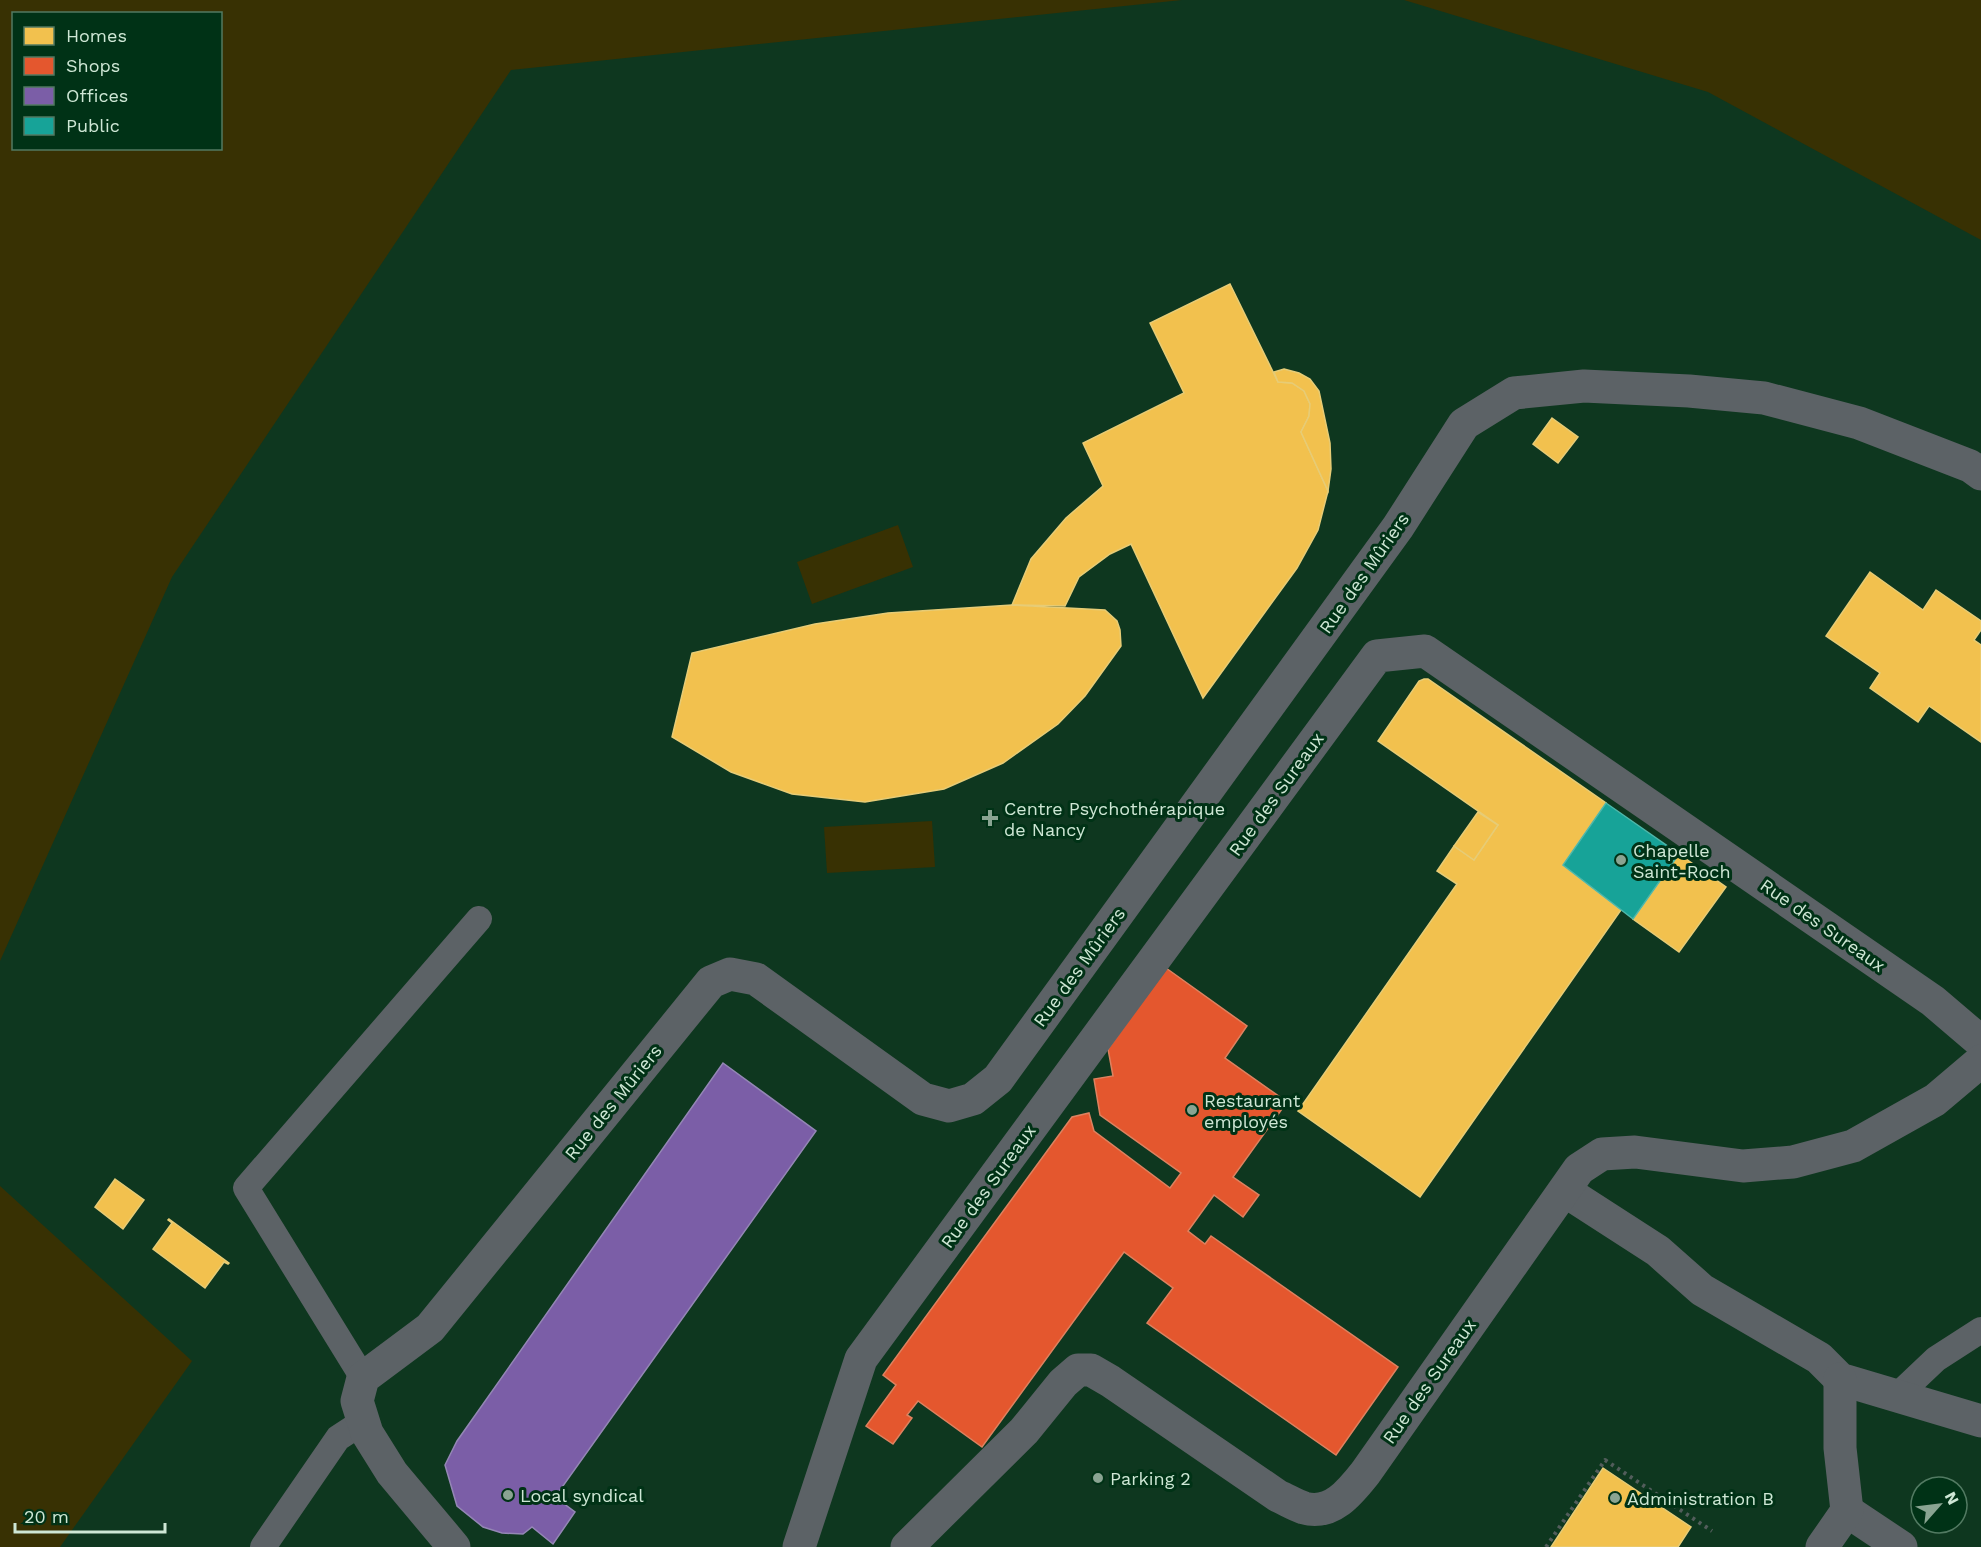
<svg xmlns="http://www.w3.org/2000/svg" width="1981" height="1547" font-family="'Work Sans',sans-serif">
	<style>
		.built { fill: #0e371f; fill-rule: evenodd }
		.green { fill: #383103; fill-rule: evenodd }
		.homes { fill: #f2c14e; stroke: #e7cc76; stroke-width: 1.5 }
		.shops { fill: #e4572e; stroke: #dd8260; stroke-width: 1.5 }
		.offices { fill: #7b5ea7; stroke: #9487b5; stroke-width: 1.5 }
		.public { fill: #17a398; stroke: #4eb7aa; stroke-width: 1.5 }
		.lines { fill: none; stroke-linecap: round; stroke-linejoin: round }
		.path { stroke: #525d5b; stroke-width: 4; stroke-dasharray: 3 4.5; stroke-linecap: butt }
		.lane { stroke: #5c6266; stroke-width: 26 }
		.street { stroke: #5c6266; stroke-width: 33 }
		.poi-dot { fill: #8aa492; stroke: #003216; stroke-width: 2 }
		.labels { text-anchor: middle; dominant-baseline: central; stroke-width: 6; stroke-linejoin: round; paint-order: stroke }
		.street-label { font-size: 18px; fill: #cee7d5; stroke: #003216 }
		.poi-label { font-size: 18px; fill: #cee7d5; stroke: #003216; text-anchor: start }
	</style>
	<rect width="100%" height="100%" fill="#0b2717"/>
	<path class="built" d="M 0,0 L 1981,0 L 1981,1547 L 0,1547 ZM 14,14 L 220,14 L 220,148 L 14,148 ZM 1921,1487 L 1957,1487 L 1957,1523 L 1921,1523 Z"/>
	<g class="green">
		<path d="M 0,0 L 1182,0 L 511,70 L 172,577 L 0,961 ZM 14,14 L 220,14 L 220,148 L 14,148 Z"/>
		<path d="M 1404,0 L 1981,0 L 1981,240 L 1708,92 Z"/>
		<path d="M 898,525 L 913,567 L 812,604 L 797,562 Z"/>
		<path d="M 932,821 L 935,867 L 827,873 L 824,827 Z"/>
		<path d="M 0,1186 L 192,1361 L 60,1547 L 0,1547 Z"/>
	</g>
	<g class="homes">
		<path d="M 1230,284 L 1278,382 L 1292,383 L 1304,391 L 1310,404 L 1309,416 L 1301,432 L 1328,491 L 1318,530 L 1297,568 L 1203,698 L 1131,544 L 1110,554 L 1079,577 L 1065,606 L 1012,605 L 1031,559 L 1066,518 L 1103,486 L 1083,443 L 1184,393 L 1150,323 Z"/>
		<path d="M 1284,369 L 1299,373 L 1310,379 L 1319,391 L 1330,443 L 1331,469 L 1328,491 L 1301,432 L 1309,416 L 1310,404 L 1304,391 L 1292,383 L 1278,382 L 1274,372 Z"/>
		<path d="M 1552,418 L 1578,437 L 1558,463 L 1533,444 Z"/>
		<path d="M 1870,572 L 1923,610 L 1936,590 L 1981,621 L 1981,630 L 1974,640 L 1981,645 L 1981,742 L 1929,706 L 1918,722 L 1870,688 L 1880,673 L 1826,636 Z"/>
		<path d="M 1012,605 L 1105,610 L 1117,621 L 1120,630 L 1121,646 L 1085,696 L 1058,724 L 1003,763 L 944,789 L 865,802 L 792,794 L 731,772 L 672,737 L 692,653 L 815,624 L 888,613 Z"/>
		<path d="M 1424,679 L 1428,679 L 1606,803 L 1563,865 L 1621,910 L 1420,1197 L 1298,1111 L 1457,884 L 1437,871 L 1454,846 L 1474,860 L 1498,825 L 1378,741 L 1419,681 Z"/>
		<path d="M 1478,812 L 1498,825 L 1474,860 L 1454,846 Z"/>
		<path d="M 1679,854 L 1726,887 L 1679,952 L 1633,919 Z"/>
		<path d="M 115,1179 L 144,1200 L 123,1229 L 95,1207 Z"/>
		<path d="M 169,1219 L 229,1263 L 228,1264 L 224,1262 L 205,1288 L 153,1249 L 172,1223 L 168,1220 Z"/>
		<path d="M 1603,1468 L 1691,1527 L 1678,1547 L 1551,1547 Z"/>
	</g>
	<path class="shops" d="M 1166,968 L 1247,1026 L 1225,1058 L 1287,1102 L 1233,1177 L 1259,1195 L 1243,1217 L 1214,1195 L 1188,1231 L 1205,1244 L 1211,1236 L 1398,1367 L 1336,1455 L 1147,1323 L 1173,1288 L 1124,1252 L 982,1447 L 918,1401 L 907,1415 L 912,1418 L 893,1444 L 866,1426 L 896,1385 L 883,1375 L 1072,1117 L 1089,1113 L 1094,1131 L 1170,1188 L 1181,1173 L 1100,1115 L 1094,1079 L 1113,1076 L 1108,1049 Z"/>
	<path class="offices" d="M 723,1063 L 816,1131 L 555,1497 L 575,1512 L 553,1544 L 532,1527 L 523,1534 L 502,1533 L 483,1527 L 457,1506 L 445,1465 L 457,1441 Z"/>
	<path class="public" d="M 1606,803 L 1679,854 L 1633,919 L 1563,865 Z"/>
	<g class="lines">
		<path class="path" d="M 1546,1547 L 1605,1460 L 1712,1531"/>
		<g class="lane">
			<path d="M 363,1378 L 246,1188 L 479,919"/>
			<path d="M 1898,1395 L 1936,1359 L 1981,1330"/>
			<path d="M 263,1547 L 338,1438 L 364,1421"/>
		</g>
		<g class="street">
			<path d="M 1565,1191 L 1658,1251 L 1702,1290 L 1819,1358 L 1840,1379 L 1981,1421"/>
			<path d="M 1847,1511 L 1901,1547"/>
			<path d="M 454,1547 L 392,1473 L 367,1433 L 357,1401 L 363,1378 L 430,1328 L 711,982 L 730,974 L 756,979 L 923,1099 L 949,1106 L 973,1099 L 998,1079 L 1398,527 L 1464,424 L 1514,393 L 1584,386 L 1689,391 L 1764,398 L 1859,423 L 1970,466 L 1981,474"/>
			<path d="M 799,1547 L 861,1359 L 1377,656 L 1425,651 L 1933,1001 L 1981,1042"/>
			<path d="M 907,1547 L 1024,1431 L 1063,1383 L 1078,1370 L 1091,1370 L 1110,1381 L 1278,1496 C 1287,1500 1295,1505 1304,1508 C 1332,1516 1351,1491 1366,1472 L 1579,1169 L 1602,1154 L 1635,1152 L 1743,1166 L 1793,1162 L 1853,1146 L 1935,1100 L 1981,1061"/>
			<path d="M 1822,1547 L 1847,1511 L 1840,1448 L 1840,1379"/>
		</g>
	</g>
	<g class="poi-dot">
		<path d="M987 809h6v6h6v6h-6v6h-6v-6h-6v-6h6z"/>
		<circle cx="1621" cy="860" r="6"/>
		<circle cx="1192" cy="1110" r="6"/>
		<circle cx="1098" cy="1478" r="6"/>
		<circle cx="508" cy="1495" r="6"/>
		<circle cx="1615" cy="1498" r="6"/>
	</g>
	<g class="labels">
		<g class="street-label">
			<text transform="translate(1364 573) rotate(-55)">Rue des Mûriers</text>
			<text transform="translate(1276 794) rotate(-54)">Rue des Sureaux</text>
			<text transform="translate(1823 925) rotate(35)">Rue des Sureaux</text>
			<text transform="translate(1079 967) rotate(-54)">Rue des Mûriers</text>
			<text transform="translate(613 1102) rotate(-51)">Rue des Mûriers</text>
			<text transform="translate(988 1186) rotate(-54)">Rue des Sureaux</text>
			<text transform="translate(1429 1381) rotate(-55)">Rue des Sureaux</text>
		</g>
		<g class="poi-label">
			<text x="1004" y="808">Centre Psychothérapique<tspan x="1004" dy="21">de Nancy</tspan></text>
			<text x="1633" y="850">Chapelle<tspan x="1633" dy="21">Saint-Roch</tspan></text>
			<text x="1204" y="1100">Restaurant<tspan x="1204" dy="21">employés</tspan></text>
			<text x="1110" y="1478">Parking 2</text>
			<text x="520" y="1495">Local syndical</text>
			<text x="1627" y="1498">Administration B</text>
		</g>
	</g>
	<rect x="12" y="12" width="210" height="138" fill="#003216" stroke="#527a62" stroke-width="1.5"/>
	<rect x="24" y="27" width="30" height="18" fill="#f2c14e" stroke="#527a62" stroke-width="1.5"/>
	<text x="66" y="42" font-size="18" fill="#cee7d5">Homes</text>
	<rect x="24" y="57" width="30" height="18" fill="#e4572e" stroke="#527a62" stroke-width="1.5"/>
	<text x="66" y="72" font-size="18" fill="#cee7d5">Shops</text>
	<rect x="24" y="87" width="30" height="18" fill="#7b5ea7" stroke="#527a62" stroke-width="1.5"/>
	<text x="66" y="102" font-size="18" fill="#cee7d5">Offices</text>
	<rect x="24" y="117" width="30" height="18" fill="#17a398" stroke="#527a62" stroke-width="1.5"/>
	<text x="66" y="132" font-size="18" fill="#cee7d5">Public</text>
	<g transform="translate(1939 1505) rotate(62)"><circle r="28" fill="#003216" stroke="#527a62" stroke-width="1.5"/>
	<path d="M0-4.5L10 22L0 15L-10 22Z" fill="#8aa492"/>
	<text y="-9" font-size="16" font-weight="bold" text-anchor="middle" fill="#cee7d5">N</text>
	</g>
	<path d="M15 1523v9h150v-9" fill="none" stroke="#cee7d5" stroke-width="3"/>
	<text x="24" y="1523" font-size="18" fill="#cee7d5" stroke="#003216" stroke-width="4.5" paint-order="stroke">20 m</text>
</svg>
